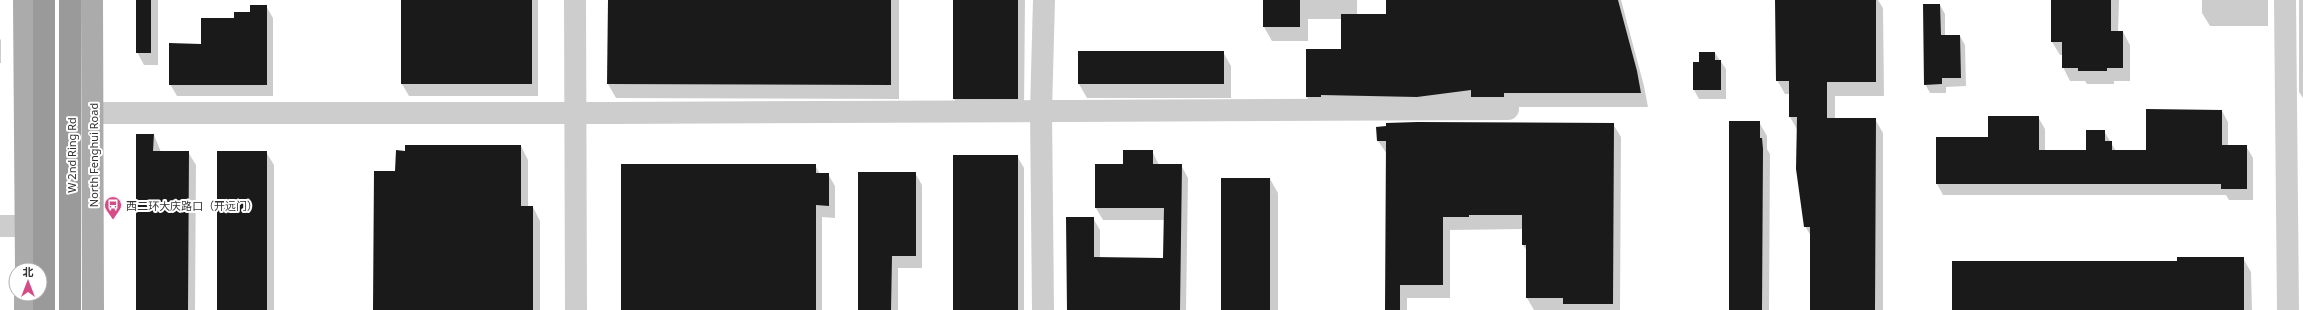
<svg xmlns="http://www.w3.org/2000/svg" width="2303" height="310" font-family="'Noto Sans','Noto Sans SC',sans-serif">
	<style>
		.shadow { fill: #0003 }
		.building { fill: #1a1a1a }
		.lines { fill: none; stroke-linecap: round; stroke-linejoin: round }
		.minor { stroke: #cdcdcd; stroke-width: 22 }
		.major { stroke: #ababab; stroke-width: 22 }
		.highway { stroke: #9a9a9a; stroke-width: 22 }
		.labels { text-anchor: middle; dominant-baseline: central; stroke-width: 4; stroke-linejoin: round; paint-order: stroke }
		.street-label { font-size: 11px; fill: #333; stroke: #fff }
		.poi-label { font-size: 11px; fill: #333; stroke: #fff; text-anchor: start }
	</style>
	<rect width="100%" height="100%" fill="#fff"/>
	<g class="shadow">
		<path d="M 137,0 L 158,0 L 158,65 L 144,65 L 137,52 Z"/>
		<path d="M 402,0 L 538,0 L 538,96 L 409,96 L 402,84 Z"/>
		<path d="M 609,0 L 899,0 L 899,99 L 616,98 L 608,84 Z"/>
		<path d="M 954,0 L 1025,0 L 1024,111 L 961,111 L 954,99 Z"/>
		<path d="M 1264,0 L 1357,0 L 1357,15 L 1387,15 L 1387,0 L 1621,0 L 1644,86 L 1648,107 L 1511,107 L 1315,111 L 1307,97 L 1307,50 L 1342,50 L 1342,19 L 1308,19 L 1308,41 L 1272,41 L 1264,27 Z"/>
		<path d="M 1776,0 L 1878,0 L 1883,8 L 1884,96 L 1835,96 L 1835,119 L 1875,119 L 1883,133 L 1883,310 L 1811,310 L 1811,236 L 1805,226 L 1798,131 L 1790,117 L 1790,94 L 1785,94 L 1777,80 Z"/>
		<path d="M 2051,0 L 2119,0 L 2118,32 L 2123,32 L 2130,45 L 2130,81 L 2114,81 L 2114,84 L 2087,84 L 2085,81 L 2070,81 L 2063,67 L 2063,55 L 2060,55 L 2052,42 Z"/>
		<path d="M 2202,0 L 2268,0 L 2268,26 L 2210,26 L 2202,13 Z"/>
		<path d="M 2299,0 L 2303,0 L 2303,98 L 2299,92 Z"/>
		<path d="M 1940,5 L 1945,14 L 1945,36 L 1960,36 L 1965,45 L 1966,86 L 1946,87 L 1946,93 L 1930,93 L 1925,84 Z"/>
		<path d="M 266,6 L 273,18 L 273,96 L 177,96 L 170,84 L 202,45 L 251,13 Z"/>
		<path d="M 0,39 L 1,40 L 1,63 L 0,63 Z"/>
		<path d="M 1223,52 L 1231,66 L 1231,98 L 1087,98 L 1079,84 Z"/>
		<path d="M 1715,53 L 1726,69 L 1726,99 L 1699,99 L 1694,90 L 1700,63 Z"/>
		<path d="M 2222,111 L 2228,122 L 2228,146 L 2246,146 L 2253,158 L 2253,200 L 2229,200 L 2226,195 L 1943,195 L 1937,184 L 1989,138 L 2038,117 L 2045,129 L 2045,151 L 2087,151 L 2104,131 L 2116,151 L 2147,152 Z"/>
		<path d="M 1759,122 L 1767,136 L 1767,149 L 1770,154 L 1769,310 L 1730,310 Z"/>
		<path d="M 1613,124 L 1621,137 L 1620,310 L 1534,310 L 1527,298 L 1527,251 L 1523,245 L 1523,229 L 1450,230 L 1450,298 L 1407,298 L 1407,310 L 1386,310 L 1387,154 L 1378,141 Z"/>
		<path d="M 154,135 L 161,152 L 188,152 L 196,165 L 195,310 L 137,310 Z"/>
		<path d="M 521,146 L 528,160 L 528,207 L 533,207 L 540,221 L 540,310 L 374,310 L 396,172 Z"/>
		<path d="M 1152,151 L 1159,165 L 1181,165 L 1188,178 L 1186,310 L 1067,310 L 1093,218 L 1100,230 L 1100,258 L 1164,259 L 1165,220 L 1103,220 L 1096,208 Z"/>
		<path d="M 266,152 L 274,165 L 274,310 L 218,310 Z"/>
		<path d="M 1017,156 L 1024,168 L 1024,310 L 954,310 Z"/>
		<path d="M 815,165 L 820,174 L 828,174 L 835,186 L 835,218 L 822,217 L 822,310 L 622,310 Z"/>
		<path d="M 915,173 L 922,185 L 922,268 L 898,268 L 898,310 L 860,310 Z"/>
		<path d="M 1270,179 L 1278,193 L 1278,310 L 1222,310 Z"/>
		<path d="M 2243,258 L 2251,272 L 2252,310 L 1953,310 L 2178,262 Z"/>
	</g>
	<g class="building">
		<rect x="136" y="0" width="15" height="53"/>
		<rect x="401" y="0" width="131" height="84"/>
		<path d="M 608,0 L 891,0 L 891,85 L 607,84 Z"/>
		<rect x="953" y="0" width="65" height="99"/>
		<rect x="1263" y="0" width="37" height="27"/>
		<path d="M 1386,0 L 1618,0 L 1637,71 L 1641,93 L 1504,93 L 1504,97 L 1471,97 L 1471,90 L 1417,97 L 1321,95 L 1321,97 L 1306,97 L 1306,49 L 1341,49 L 1341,14 L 1386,14 Z"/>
		<path d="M 1775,0 L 1876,0 L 1876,82 L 1827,82 L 1827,118 L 1876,118 L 1875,310 L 1810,310 L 1810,227 L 1804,227 L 1796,169 L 1797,117 L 1789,117 L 1789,81 L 1776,81 Z"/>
		<path d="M 2051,0 L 2111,0 L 2111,31 L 2123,31 L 2123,68 L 2107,68 L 2107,71 L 2078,71 L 2078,68 L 2062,68 L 2062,42 L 2051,42 Z"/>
		<path d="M 1923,4 L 1940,4 L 1941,35 L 1960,35 L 1961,78 L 1942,78 L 1942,84 L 1924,85 Z"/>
		<path d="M 250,5 L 267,5 L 267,85 L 169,85 L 169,43 L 201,44 L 201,18 L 234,18 L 234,12 L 250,12 Z"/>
		<rect x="1078" y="51" width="146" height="33"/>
		<path d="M 1699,52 L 1715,52 L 1715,60 L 1721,60 L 1721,90 L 1693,90 L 1693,62 L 1699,62 Z"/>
		<path d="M 2146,109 L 2222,110 L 2222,145 L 2247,145 L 2247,189 L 2221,189 L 2221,184 L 1936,184 L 1936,137 L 1988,137 L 1988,116 L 2039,116 L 2039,150 L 2086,150 L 2086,130 L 2105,130 L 2105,141 L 2112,141 L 2112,150 L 2146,150 Z"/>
		<path d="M 1729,121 L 1760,121 L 1760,138 L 1762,138 L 1763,149 L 1762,310 L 1729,310 Z"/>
		<path d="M 1417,122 L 1614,123 L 1613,304 L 1563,304 L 1563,298 L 1526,298 L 1526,245 L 1522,245 L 1522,215 L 1469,215 L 1469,217 L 1443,217 L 1443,285 L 1400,285 L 1400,310 L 1385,310 L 1386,141 L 1377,141 L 1376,127 L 1386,126 L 1386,123 Z"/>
		<path d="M 136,134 L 154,134 L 153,151 L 189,151 L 188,310 L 136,310 Z"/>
		<path d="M 405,145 L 521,145 L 521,206 L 533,206 L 533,310 L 373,310 L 374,171 L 395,171 L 396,150 L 405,151 Z"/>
		<path d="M 1123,150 L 1153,150 L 1153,164 L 1182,164 L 1180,310 L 1067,310 L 1066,217 L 1094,217 L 1094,257 L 1163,258 L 1164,208 L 1095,208 L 1095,164 L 1123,164 Z"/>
		<rect x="217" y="151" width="50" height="159"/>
		<rect x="953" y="155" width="65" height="155"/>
		<path d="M 621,164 L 816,164 L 816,173 L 829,173 L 829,206 L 816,205 L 816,310 L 621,310 Z"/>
		<path d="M 858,172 L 916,172 L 916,256 L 892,256 L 891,310 L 858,310 Z"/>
		<rect x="1221" y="178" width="49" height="132"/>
		<path d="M 2177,257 L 2244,257 L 2244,310 L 1952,310 L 1952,261 L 2177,261 Z"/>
	</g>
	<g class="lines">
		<g class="minor">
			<path d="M 575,0 L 576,310"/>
			<path d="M 2285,0 L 2288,310"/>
			<path d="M 93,113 L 610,113 L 1508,109"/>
			<path d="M 0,226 L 26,226"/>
			<path d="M 1043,310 L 1041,111 L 1044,0"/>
		</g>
		<g class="major">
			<path d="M 24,0 L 26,270"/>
			<path d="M 92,0 L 93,310"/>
			<path d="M 25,310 L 25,294"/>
		</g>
		<g class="highway">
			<path d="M 44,0 L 44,310"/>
			<path d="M 70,0 L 70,310"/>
		</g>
	</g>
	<defs>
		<g id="bus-pin" transform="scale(0.9)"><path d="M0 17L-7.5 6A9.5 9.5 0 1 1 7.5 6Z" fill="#d44b86" stroke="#fff"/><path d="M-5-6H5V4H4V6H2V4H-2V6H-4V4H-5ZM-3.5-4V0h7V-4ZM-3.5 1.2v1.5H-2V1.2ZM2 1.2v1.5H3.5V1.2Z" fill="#fff"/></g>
	</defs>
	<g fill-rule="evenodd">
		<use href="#bus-pin" x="113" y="205"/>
	</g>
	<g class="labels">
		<g class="street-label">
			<text transform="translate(71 155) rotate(-90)">W 2nd Ring Rd</text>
			<text transform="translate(93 155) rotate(-90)">North Fenghui Road</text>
		</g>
		<g class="poi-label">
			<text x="126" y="205">西二环大庆路口（开远门）</text>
		</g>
	</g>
	<g transform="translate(28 282)"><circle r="19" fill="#ffffff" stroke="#adadad"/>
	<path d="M0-3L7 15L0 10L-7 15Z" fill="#d44b86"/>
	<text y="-6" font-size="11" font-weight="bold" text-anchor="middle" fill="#333333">北</text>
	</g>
</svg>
